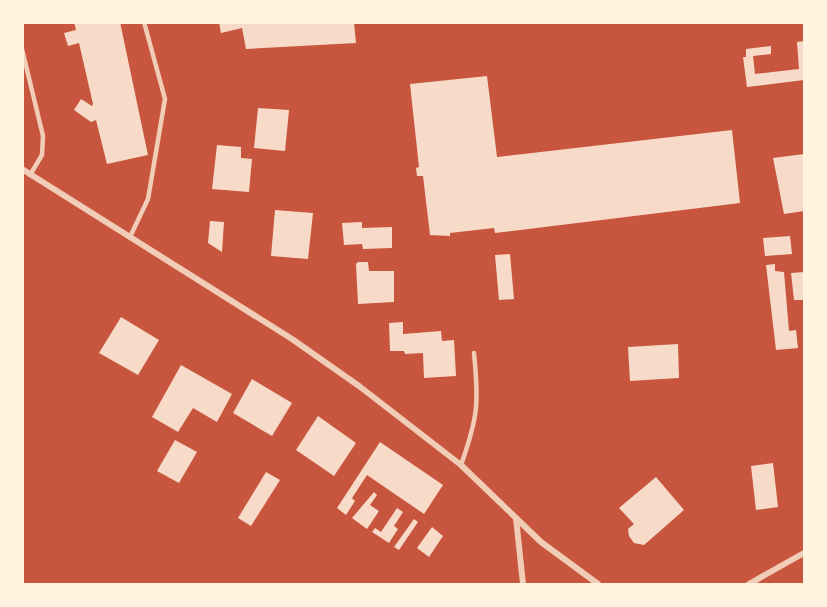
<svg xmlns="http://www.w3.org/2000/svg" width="827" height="607" font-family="'Titillium Web',sans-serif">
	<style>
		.building { fill: #f7dbc8 }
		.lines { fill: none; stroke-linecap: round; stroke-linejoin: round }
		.service { stroke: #f1ccb7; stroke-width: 4.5 }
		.minor { stroke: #f1ccb7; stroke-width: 6 }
	</style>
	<rect width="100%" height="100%" fill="#c8553d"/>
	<g class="building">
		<path d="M 74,22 L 120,22 L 148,155 L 107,164 L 96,120 L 91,122 L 74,110 L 81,99 L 92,106 L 93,104 L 79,43 L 68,46 L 64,33 L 76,30 Z"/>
		<path d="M 219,22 L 354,22 L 356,43 L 246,49 L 242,28 L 221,33 Z"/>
		<path d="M 804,41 L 804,80 L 747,87 L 743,57 L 746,57 L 746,49 L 771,46 L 771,54 L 753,56 L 755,74 L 799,69 L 797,42 Z"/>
		<path d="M 487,76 L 497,157 L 732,130 L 740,203 L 495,233 L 494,228 L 450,233 L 450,236 L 430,235 L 423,176 L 417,176 L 416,168 L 419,167 L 410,84 Z"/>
		<path d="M 258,108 L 289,110 L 285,151 L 254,148 Z"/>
		<path d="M 217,145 L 241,147 L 241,158 L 252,159 L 249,192 L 212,189 Z"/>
		<path d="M 804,154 L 804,211 L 784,214 L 773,158 Z"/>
		<path d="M 275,210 L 313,213 L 308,259 L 271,256 Z"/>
		<path d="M 210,221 L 224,222 L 222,252 L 208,243 Z"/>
		<path d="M 362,222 L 362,228 L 392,227 L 392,248 L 363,249 L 362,244 L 344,245 L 342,223 Z"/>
		<path d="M 790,236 L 792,254 L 765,256 L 763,238 Z"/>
		<path d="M 510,254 L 514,299 L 499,300 L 495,255 Z"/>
		<path d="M 358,262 L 368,262 L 369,271 L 394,271 L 394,302 L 358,304 L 356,264 Z"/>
		<path d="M 775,264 L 775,271 L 784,272 L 789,331 L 796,330 L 798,348 L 776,350 L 766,265 Z"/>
		<path d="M 804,272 L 804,300 L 794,300 L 791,273 Z"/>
		<path d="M 121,317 L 159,340 L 138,375 L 99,353 Z"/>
		<path d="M 403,322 L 403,334 L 441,331 L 442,341 L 454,340 L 456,376 L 424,378 L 423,353 L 405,354 L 404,351 L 390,351 L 389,323 Z"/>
		<path d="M 678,344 L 679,378 L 630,381 L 628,347 Z"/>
		<path d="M 181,365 L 232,394 L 217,422 L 193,408 L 178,432 L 152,417 Z"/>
		<path d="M 252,379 L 292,403 L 272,436 L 233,413 Z"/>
		<path d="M 318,416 L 356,443 L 334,476 L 296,450 Z"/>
		<path d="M 175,440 L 197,452 L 179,483 L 157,471 Z"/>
		<path d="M 380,442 L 443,485 L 424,514 L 367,475 L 352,498 L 355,501 L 346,515 L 337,508 Z"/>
		<path d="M 773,463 L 778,507 L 756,510 L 751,466 Z"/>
		<path d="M 266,472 L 280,480 L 251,526 L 238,518 Z"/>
		<path d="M 656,477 L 684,510 L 644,545 L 634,543 L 629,536 L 628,529 L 634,524 L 619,508 Z"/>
		<path d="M 374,492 L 377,495 L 370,505 L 379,511 L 367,529 L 352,518 Z"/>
		<path d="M 397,508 L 403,512 L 394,526 L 398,529 L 389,543 L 372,532 L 375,528 L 381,532 Z"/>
		<path d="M 414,519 L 418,522 L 399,550 L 394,547 Z"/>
		<path d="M 432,527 L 443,536 L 429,557 L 417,548 Z"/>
	</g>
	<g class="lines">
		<g class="service">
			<path d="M 22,49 L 43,136 L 42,155 L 30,175"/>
			<path d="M 130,237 L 148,199 L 165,99 L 144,22"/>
			<path d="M 461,465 C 478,417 479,403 474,353"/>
		</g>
		<g class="minor">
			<path d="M 22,169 L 292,339 L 359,386 L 461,465 L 541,542 L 598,584"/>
			<path d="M 516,518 L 523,584"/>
			<path d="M 749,584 L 804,553"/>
		</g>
	</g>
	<rect width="827" height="607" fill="none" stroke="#fff3e0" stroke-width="48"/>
</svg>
